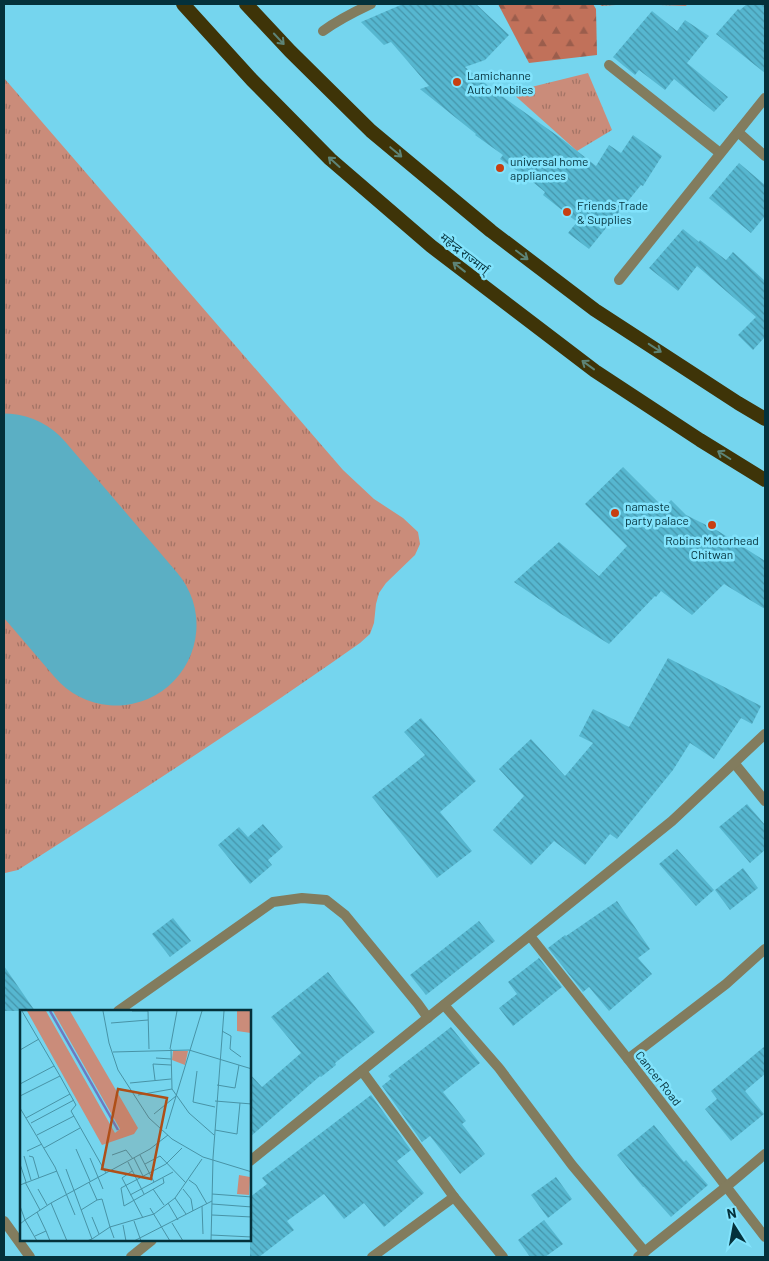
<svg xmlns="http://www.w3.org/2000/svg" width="769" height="1261" font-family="Barlow,'Noto Sans Devanagari',sans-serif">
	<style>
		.grass { fill: url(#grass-tufts) }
		.forest { fill: url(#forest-firs) }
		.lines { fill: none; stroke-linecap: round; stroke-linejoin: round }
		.runway { stroke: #5bafc4; stroke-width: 161 }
		.building { fill: url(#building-back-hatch) }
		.minor { stroke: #827c5e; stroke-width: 10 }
		.trunk { stroke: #3e3408; stroke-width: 14 }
		.oneway { stroke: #5d8376 }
		.poi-dot { fill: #c73f11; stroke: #82e3fc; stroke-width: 2 }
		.labels { text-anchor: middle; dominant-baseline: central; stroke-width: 5; stroke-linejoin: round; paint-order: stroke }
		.poi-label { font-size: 12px; fill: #04313b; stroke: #82e3fc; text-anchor: start }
		.street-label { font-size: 12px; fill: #04313b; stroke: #82e3fc }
		.inset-river { fill: none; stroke: #6f79bf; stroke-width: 2.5 }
		.inset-road { fill: none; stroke: #4893a6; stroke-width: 1 }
		.view { fill: #af4f18; fill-opacity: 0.15; stroke: #af4f18; stroke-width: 2.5 }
		.inset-edge { fill: none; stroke: #04313b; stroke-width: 2.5 }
	</style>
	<defs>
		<pattern id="grass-tufts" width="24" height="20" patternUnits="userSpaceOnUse" patternTransform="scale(1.25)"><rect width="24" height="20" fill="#ca8c7a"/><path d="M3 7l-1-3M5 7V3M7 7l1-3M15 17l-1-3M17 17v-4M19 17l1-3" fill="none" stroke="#a27365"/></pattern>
		<pattern id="forest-firs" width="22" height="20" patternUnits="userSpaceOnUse" patternTransform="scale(1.25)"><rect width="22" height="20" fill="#c1715a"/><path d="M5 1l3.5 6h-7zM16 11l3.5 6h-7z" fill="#9b5d4c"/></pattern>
		<pattern id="building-back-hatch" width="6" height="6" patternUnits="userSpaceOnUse" patternTransform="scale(1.25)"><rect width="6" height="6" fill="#56b7d0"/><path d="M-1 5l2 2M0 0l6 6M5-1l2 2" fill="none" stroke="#4595aa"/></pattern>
	</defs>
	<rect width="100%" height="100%" fill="#75d5ee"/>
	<g class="grass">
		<path d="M 600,4 L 684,4 L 687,6 L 631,4 L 601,6 Z"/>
		<path d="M 588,73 L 612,130 L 577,151 L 511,92 Z"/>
		<path d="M 4,78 L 343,470 L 374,499 L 403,518 L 418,532 L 420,544 L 415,555 L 386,583 L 379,593 L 376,604 L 374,623 L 370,634 L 360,643 C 248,722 133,796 18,870 L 5,873 L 4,873 L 4,588 L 79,677 L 157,607 L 4,427 Z"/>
	</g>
	<path class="forest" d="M 498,4 L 593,4 L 596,9 L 597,55 L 529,63 Z"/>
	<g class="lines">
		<path class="runway" d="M 4,494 L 116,625"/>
	</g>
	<g class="building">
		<path d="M 403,4 L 476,4 L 509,35 L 485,60 L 465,67 L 496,92 L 562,139 L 596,166 L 609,145 L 621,153 L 633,135 L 662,156 L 643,186 L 641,185 L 589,249 L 568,233 L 577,222 L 543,195 L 545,192 L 528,178 L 500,159 L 503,155 L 475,135 L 476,134 L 420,89 L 429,86 L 391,42 L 384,45 L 361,22 Z"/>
		<path d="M 747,4 L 765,4 L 765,73 L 716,34 L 738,9 L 740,10 Z"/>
		<path d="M 652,11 L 677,31 L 685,20 L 709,36 L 687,63 L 728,97 L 714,112 L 674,79 L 665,90 L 639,70 L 635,75 L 613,57 Z"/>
		<path d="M 739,163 L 765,185 L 765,216 L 751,233 L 709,198 Z"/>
		<path d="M 683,229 L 699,242 L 700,240 L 726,260 L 733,252 L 765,281 L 765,337 L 753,350 L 738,335 L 756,317 L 697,266 L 678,291 L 649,268 Z"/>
		<path d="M 623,467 L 664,508 L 671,500 L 686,515 L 718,531 L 765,561 L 765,609 L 724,584 L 692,615 L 661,591 L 656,597 L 655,596 L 609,644 L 558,612 L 514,582 L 559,542 L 599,576 L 627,546 L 585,504 Z"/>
		<path d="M 668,658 L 761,706 L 752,724 L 741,718 L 714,759 L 690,743 L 673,770 L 617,839 L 610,834 L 585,865 L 554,841 L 531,865 L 493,830 L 524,796 L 499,769 L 531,739 L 565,776 L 593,743 L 579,736 L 593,709 L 629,727 Z"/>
		<path d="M 421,718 L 476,781 L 440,812 L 472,851 L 437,878 L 372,797 L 425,755 L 404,732 Z"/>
		<path d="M 747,804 L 765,825 L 765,850 L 750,863 L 719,827 Z"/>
		<path d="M 263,824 L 283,847 L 268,860 L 272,865 L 250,884 L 218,845 L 239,827 L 248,837 Z"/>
		<path d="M 677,849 L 714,890 L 696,906 L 659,864 Z"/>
		<path d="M 743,868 L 758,888 L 730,910 L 715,890 Z"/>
		<path d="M 617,901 L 650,949 L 638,958 L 652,974 L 609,1011 L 589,987 L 583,992 L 548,948 L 565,935 L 566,936 Z"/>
		<path d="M 173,918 L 191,941 L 170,957 L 152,934 Z"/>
		<path d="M 479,921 L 495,941 L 426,995 L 410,975 Z"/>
		<path d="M 539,958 L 562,987 L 513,1026 L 499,1008 L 517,994 L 508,982 Z"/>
		<path d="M 4,966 L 35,1011 L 4,1011 Z"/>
		<path d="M 328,972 L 375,1032 L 335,1063 L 336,1065 L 321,1077 L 320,1076 L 250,1137 L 250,1074 L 262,1087 L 301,1053 L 271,1017 Z"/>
		<path d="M 451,1027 L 480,1063 L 443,1092 L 466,1121 L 462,1124 L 485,1154 L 460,1174 L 430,1136 L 422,1142 L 382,1086 L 391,1079 L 388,1076 Z"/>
		<path d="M 765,1046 L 765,1074 L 745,1091 L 764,1114 L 731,1141 L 705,1109 L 717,1099 L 711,1091 Z"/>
		<path d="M 371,1095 L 411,1150 L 397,1161 L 424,1193 L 384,1227 L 364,1203 L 344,1219 L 324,1194 L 287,1221 L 294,1230 L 259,1257 L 250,1257 L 250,1197 L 267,1184 L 262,1178 Z"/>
		<path d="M 654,1125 L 684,1162 L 686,1160 L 708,1185 L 671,1217 L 644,1187 L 643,1187 L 617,1155 Z"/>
		<path d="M 556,1177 L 572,1199 L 548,1218 L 531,1195 Z"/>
		<path d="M 544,1220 L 563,1244 L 545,1257 L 530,1257 L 518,1240 Z"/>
	</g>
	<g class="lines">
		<g class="minor">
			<path d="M 323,31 C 338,20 354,12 371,4"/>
			<path d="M 609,65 L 720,153"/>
			<path d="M 738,132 L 765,156"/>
			<path d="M 619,280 L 765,98"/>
			<path d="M 735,764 L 765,801"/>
			<path d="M 530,936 L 628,1059 L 765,1237"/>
			<path d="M 444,1005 L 499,1068 L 572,1165 L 645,1252"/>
			<path d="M 118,1011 L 273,902 L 302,898 L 326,900 L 345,915 L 418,1004 L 428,1018"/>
			<path d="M 628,1059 L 726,984 L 765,949"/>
			<path d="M 362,1071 L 454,1197 L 503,1257"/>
			<path d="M 250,1161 L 672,821 L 765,734"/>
			<path d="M 4,1221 L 30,1257"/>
			<path d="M 131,1257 L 152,1240"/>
			<path d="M 372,1257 L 454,1197"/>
			<path d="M 638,1257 L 726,1187 L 765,1154"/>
		</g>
		<g class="trunk">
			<path d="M 183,4 L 252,80 L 330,159 L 431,246 L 595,371 L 700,440 L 765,480"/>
			<path d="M 246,4 L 290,51 L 371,131 L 491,231 L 595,310 L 738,403 L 765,419"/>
		</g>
	</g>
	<defs><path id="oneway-shaft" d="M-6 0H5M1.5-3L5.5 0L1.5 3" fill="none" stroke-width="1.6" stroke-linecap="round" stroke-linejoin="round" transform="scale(1.25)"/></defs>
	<g class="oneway">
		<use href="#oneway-shaft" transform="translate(279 39) rotate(47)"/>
		<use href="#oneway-shaft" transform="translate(396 152) rotate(40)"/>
		<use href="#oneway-shaft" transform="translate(334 162) rotate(-138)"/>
		<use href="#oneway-shaft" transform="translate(522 255) rotate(37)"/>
		<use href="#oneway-shaft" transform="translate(459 267) rotate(-142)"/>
		<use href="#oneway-shaft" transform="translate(655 348) rotate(33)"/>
		<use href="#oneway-shaft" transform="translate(588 365) rotate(-144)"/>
		<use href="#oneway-shaft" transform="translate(724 455) rotate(-148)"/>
	</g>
	<g class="poi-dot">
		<circle cx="457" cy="82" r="5"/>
		<circle cx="500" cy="168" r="5"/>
		<circle cx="567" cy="212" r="5"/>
		<circle cx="615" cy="513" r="5"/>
		<circle cx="712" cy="525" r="5"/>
	</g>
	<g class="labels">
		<g class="poi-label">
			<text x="467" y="75">Lamichanne<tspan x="467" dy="14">Auto Mobiles</tspan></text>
			<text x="510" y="161">universal home<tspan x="510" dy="14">appliances</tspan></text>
			<text x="577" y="205">Friends Trade<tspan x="577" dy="14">&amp; Supplies</tspan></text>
			<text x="625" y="506">namaste<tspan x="625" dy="14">party palace</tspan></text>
			<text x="712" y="540" text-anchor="middle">Robins Motorhead<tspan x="712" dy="14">Chitwan</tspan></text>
		</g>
		<g class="street-label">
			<text transform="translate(465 253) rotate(38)">महेन्द्र राज्मार्ग्</text>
			<text transform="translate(659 1078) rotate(52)">Cancer Road</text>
		</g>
	</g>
	<g transform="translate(20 1010)">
		<rect width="231" height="231" fill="#75d5ee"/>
		<path d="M 7,1 L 26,1 L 95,123 L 100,119 L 33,1 L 50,1 L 118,118 L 114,124 L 82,135 ZM 217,1 L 231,1 L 231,23 L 217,21 ZM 153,41 L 168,41 L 165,55 L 152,50 ZM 219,165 L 230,167 L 229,185 L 217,184 Z" fill="#ca8c7a"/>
		<path class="inset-river" d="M 30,1 L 98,120"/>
		<path class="inset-road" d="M 2,1 L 40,66M 83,1 L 89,33 L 98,60 L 129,108 L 152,129 L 183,147 L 232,162M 112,1 L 128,1M 128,1 L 129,39M 91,13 L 128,10M 202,21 L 211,26 L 210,39 L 221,47M 150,39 L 157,1M 151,39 L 152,79M 0,40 L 19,29M 93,42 L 169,40 L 232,59M 136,48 L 151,49M 177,61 L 173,92 L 195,97M 135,70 L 133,54 L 151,55M 110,73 L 151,69M 0,74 L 34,56M 197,75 L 215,78 L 219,55M 118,85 L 152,79 L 169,103 L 194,125M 0,86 L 40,66 L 56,95 L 51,101 L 86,163M 195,91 L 232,94M 0,98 L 35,157 L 55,205M 134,104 L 156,86M 6,108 L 50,84M 11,113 L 54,90M 146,119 L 182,1M 195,120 L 217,124 L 220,93M 17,125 L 54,106M 24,138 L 60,118M 56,139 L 70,171M 7,141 L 22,134M 92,145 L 106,140 L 113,149M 120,145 L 134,172M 4,146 L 11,170M 9,146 L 13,147 L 19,168M 70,148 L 83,179M 114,148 L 123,166M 193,148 L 204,1M 108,152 L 124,184M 0,154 L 6,172M 125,154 L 140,146 L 166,173M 46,159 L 72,229 L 67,231M 112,161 L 102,168 L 123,208M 143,168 L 144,173 L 104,196 L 101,178 L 146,154 L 162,138M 169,170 L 176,175 L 187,194M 5,172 L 20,200M 0,175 L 37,161M 18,179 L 27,195M 133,179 L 144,195M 163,179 L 171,189 L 173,201M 192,184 L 232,187M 110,185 L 153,162M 155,188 L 166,204M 31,193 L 130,139 L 148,125M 148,193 L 158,210M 192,194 L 232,197M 0,196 L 5,210 L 0,214M 182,196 L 183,224M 130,198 L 150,231M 61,200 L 77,190 L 69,172M 17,202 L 26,221M 192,205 L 232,207M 72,207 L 79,224M 114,211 L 121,231M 152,213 L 163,231M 103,215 L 106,231M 191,225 L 232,227M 15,226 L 26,221 L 30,231M 94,228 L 90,217 L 134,204 L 155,188 L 182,149M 72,229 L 90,217 L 82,189 L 77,190M 17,231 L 5,210 L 31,193 L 47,231M 114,231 L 192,191 L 193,148M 191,231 L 192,191"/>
		<path class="view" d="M 98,79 L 147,88 L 131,169 L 82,159 Z"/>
		<rect width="231" height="231" class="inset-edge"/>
	</g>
	<rect width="769" height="1261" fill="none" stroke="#04313b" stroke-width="10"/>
	<g transform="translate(734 1226) rotate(349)" stroke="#82e3fc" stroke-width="4" paint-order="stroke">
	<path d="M0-4L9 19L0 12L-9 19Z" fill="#04313b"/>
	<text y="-8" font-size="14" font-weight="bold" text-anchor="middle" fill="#04313b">N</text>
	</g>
</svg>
